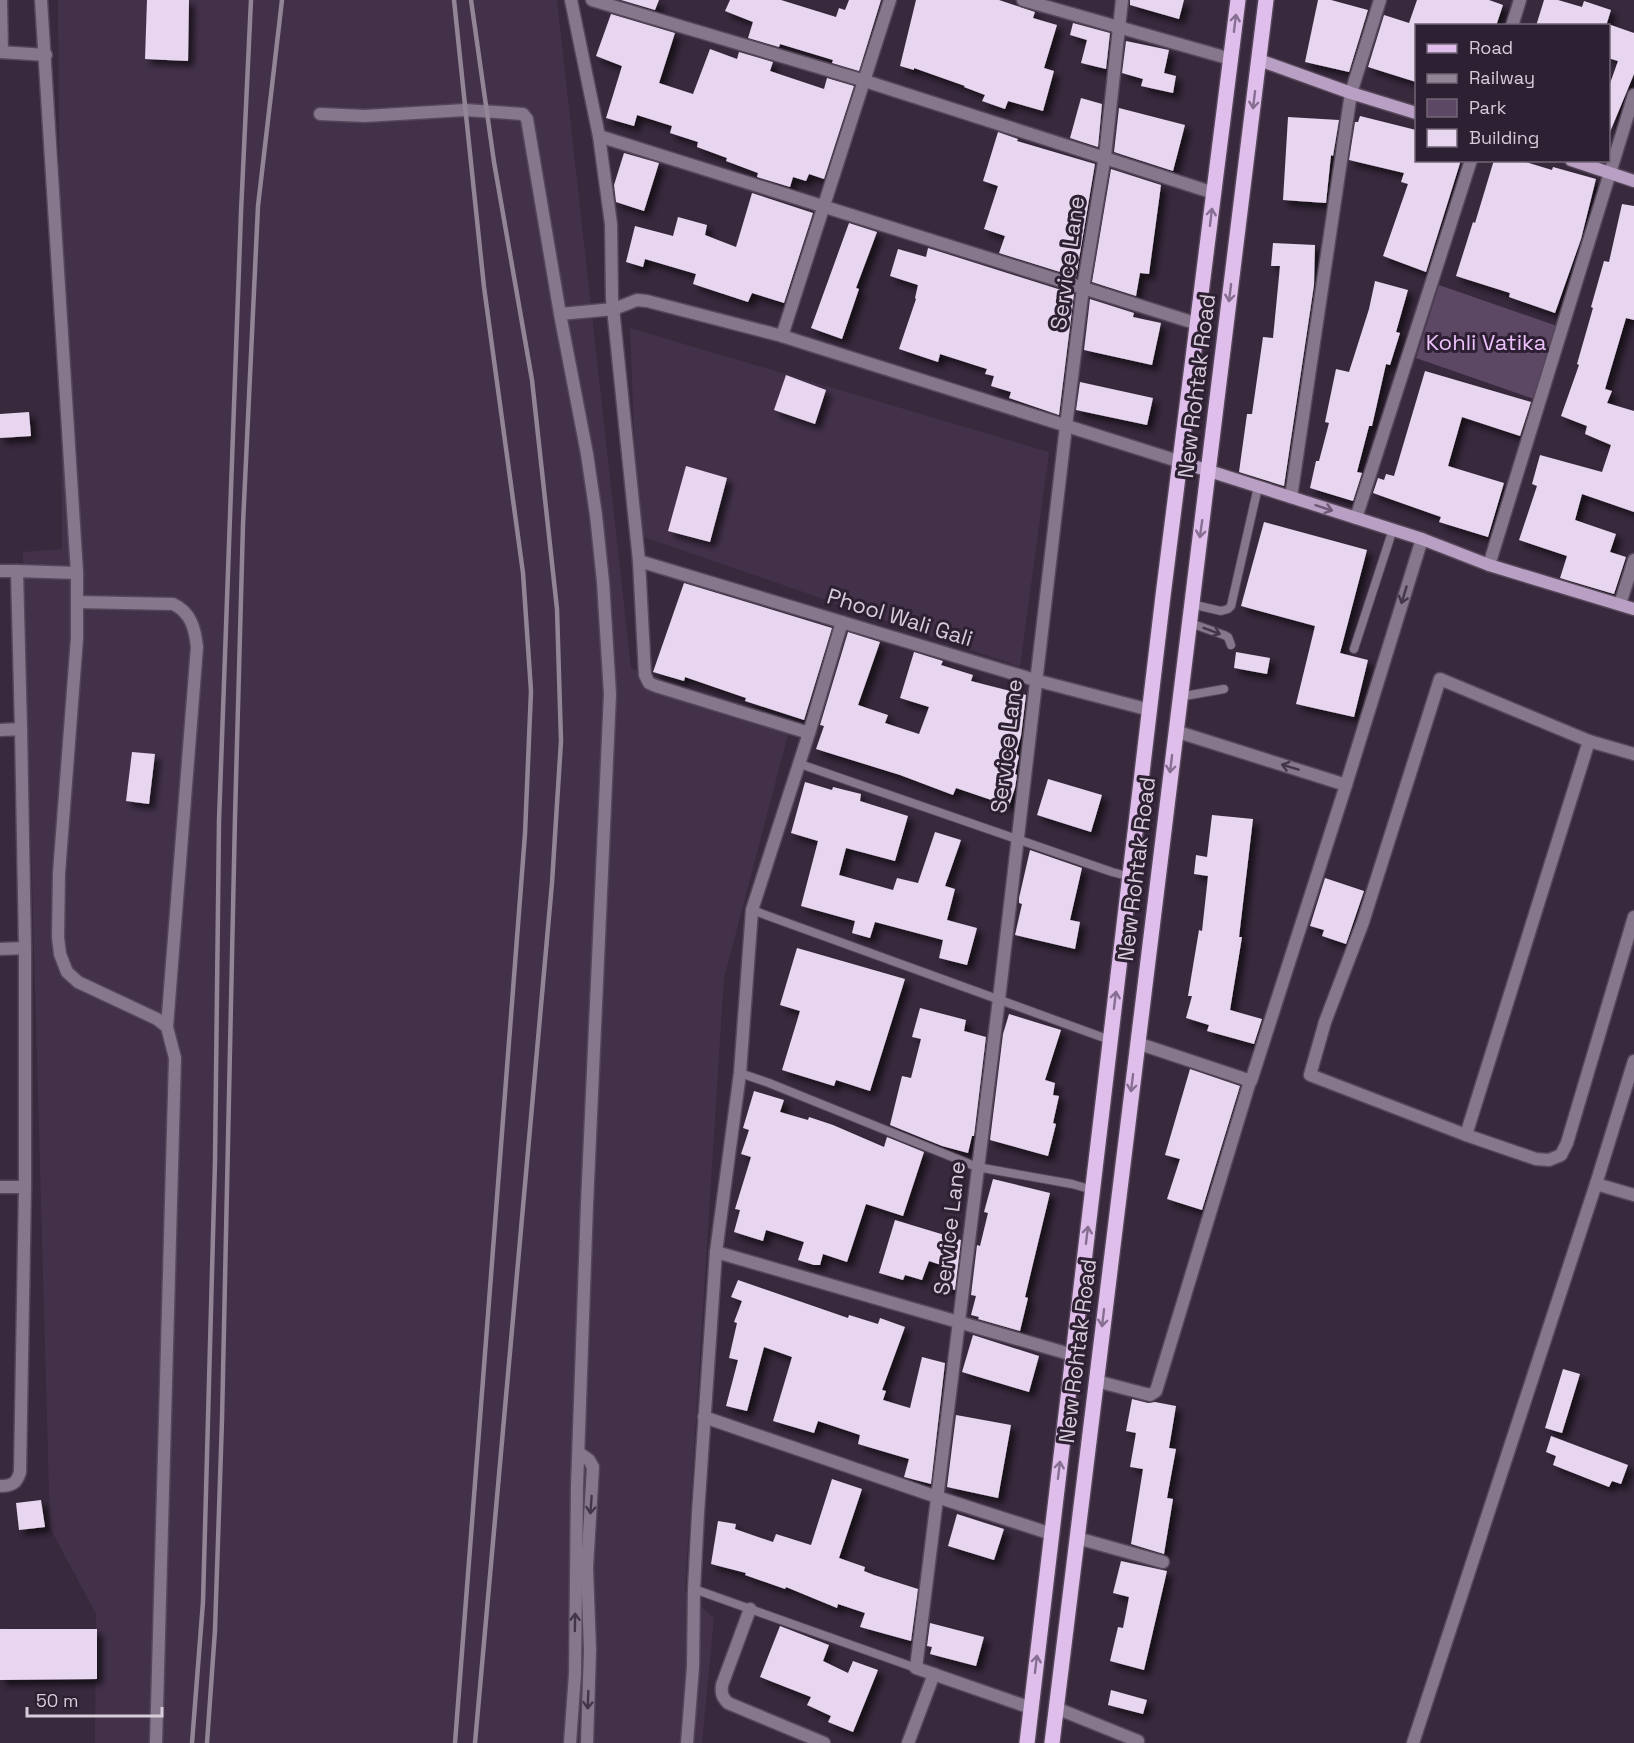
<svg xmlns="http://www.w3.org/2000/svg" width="1634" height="1743" font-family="'Space Grotesk',sans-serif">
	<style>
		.built { fill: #43314a }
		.green { fill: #5c4764 }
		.building { fill: #e8d5ef; filter: url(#shadow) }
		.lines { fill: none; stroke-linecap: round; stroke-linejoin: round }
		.lane-casing { stroke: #554759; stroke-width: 10 }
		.street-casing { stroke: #554759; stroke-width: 15 }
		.secondary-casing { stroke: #554759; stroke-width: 15 }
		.primary-casing { stroke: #554759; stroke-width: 18 }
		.lane { stroke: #87778d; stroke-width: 8 }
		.street { stroke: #87778d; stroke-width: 12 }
		.secondary { stroke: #b99fc3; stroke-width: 12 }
		.primary { stroke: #dfbeec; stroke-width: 15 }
		.rail { stroke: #928696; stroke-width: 4.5 }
		.oneway { stroke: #866f90 }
		.oneway2 { stroke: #6d5974 }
		.oneway3 { stroke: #44364a }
		.labels { text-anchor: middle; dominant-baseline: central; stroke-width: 6; stroke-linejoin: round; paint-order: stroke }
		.street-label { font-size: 22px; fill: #d7cdda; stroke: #2e2033 }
		.park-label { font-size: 22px; fill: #ecc1fc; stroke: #2e2033 }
	</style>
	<defs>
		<filter id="shadow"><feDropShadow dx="5.5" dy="5.5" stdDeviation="3" flood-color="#0009"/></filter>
	</defs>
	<rect width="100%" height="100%" fill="#38293d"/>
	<g class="built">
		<path d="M 58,0 L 557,0 L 631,668 L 790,727 L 724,978 L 685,1591 L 714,1618 L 702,1743 L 95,1743 L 96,1614 L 50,1528 L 23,552 L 62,549 Z"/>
		<path d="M 630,328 L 1049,452 L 1020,667 L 638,535 Z"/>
	</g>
	<path class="green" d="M 1439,285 L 1557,326 L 1534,399 L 1416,358 Z"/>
	<g class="building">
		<path d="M 147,0 L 189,0 L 188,61 L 145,59 Z"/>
		<path d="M 621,0 L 659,0 L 655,10 Z"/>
		<path d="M 730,0 L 781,0 L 836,17 L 839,8 L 845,10 L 849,0 L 881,0 L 859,71 L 832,63 L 833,60 L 780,44 L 779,47 L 748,38 L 753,22 L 725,11 Z"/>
		<path d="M 916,0 L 999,0 L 1035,12 L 1033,18 L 1057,25 L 1044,68 L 1054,71 L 1043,111 L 1008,101 L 1005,109 L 982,101 L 985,95 L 964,87 L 965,86 L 914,68 L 914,70 L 900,66 Z"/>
		<path d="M 1130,0 L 1184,0 L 1179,19 L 1130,5 Z"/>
		<path d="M 1318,0 L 1331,0 L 1368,10 L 1349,72 L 1305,62 Z"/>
		<path d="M 1417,0 L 1489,0 L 1503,5 L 1496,26 L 1416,26 L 1416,82 L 1368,67 L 1384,15 L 1409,23 Z"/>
		<path d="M 1544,0 L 1558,0 L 1582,7 L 1584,1 L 1611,10 L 1606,26 L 1536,26 Z"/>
		<path d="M 611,14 L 675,33 L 659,83 L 693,94 L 710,49 L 737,59 L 739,52 L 773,62 L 770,71 L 824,89 L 827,78 L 854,86 L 824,179 L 809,174 L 806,181 L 793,177 L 790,187 L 757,177 L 758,173 L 726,161 L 727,158 L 697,147 L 698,142 L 670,133 L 672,126 L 637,115 L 634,126 L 606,118 L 622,66 L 596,56 Z"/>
		<path d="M 1073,23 L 1110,33 L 1106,69 L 1081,63 L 1087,40 L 1070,35 Z"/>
		<path d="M 1608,24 L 1634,33 L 1634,74 L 1610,132 L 1608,89 L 1618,61 L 1608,58 Z"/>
		<path d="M 1126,41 L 1169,50 L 1164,73 L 1176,76 L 1173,93 L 1141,86 L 1143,79 L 1122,73 Z"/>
		<path d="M 1081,98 L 1102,104 L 1098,147 L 1070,138 Z"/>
		<path d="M 1119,108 L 1185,125 L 1173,171 L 1114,152 Z"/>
		<path d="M 1360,116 L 1416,130 L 1416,160 L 1461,160 L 1426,272 L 1383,256 L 1408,184 L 1401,182 L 1404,173 L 1349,160 L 1355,122 L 1358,122 Z"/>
		<path d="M 1288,117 L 1339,120 L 1333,156 L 1331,155 L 1326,203 L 1283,200 Z"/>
		<path d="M 998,132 L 1018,139 L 1017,141 L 1095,164 L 1076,277 L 999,253 L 1005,236 L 984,229 L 998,186 L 983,181 Z"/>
		<path d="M 624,153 L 659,163 L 644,211 L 616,202 L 614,185 Z"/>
		<path d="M 1494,160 L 1519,160 L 1552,170 L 1553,167 L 1596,179 L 1581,239 L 1555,313 L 1509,297 L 1510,293 L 1456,276 L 1473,222 L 1475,223 Z"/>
		<path d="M 1111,169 L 1161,185 L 1149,274 L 1140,273 L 1136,296 L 1092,282 Z"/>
		<path d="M 752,193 L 813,213 L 784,303 L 752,293 L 748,302 L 693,284 L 696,274 L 645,259 L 643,267 L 626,262 L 635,226 L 673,236 L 678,217 L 707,225 L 705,235 L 736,247 Z"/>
		<path d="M 1622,204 L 1634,206 L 1634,320 L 1626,318 L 1605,389 L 1612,391 L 1607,403 L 1634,411 L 1634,512 L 1582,494 L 1575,520 L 1616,534 L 1610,552 L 1626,557 L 1614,594 L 1560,578 L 1567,556 L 1519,540 L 1537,486 L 1532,484 L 1540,455 L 1602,472 L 1611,445 L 1585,434 L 1587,426 L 1561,416 L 1579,365 L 1577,364 L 1593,308 L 1591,307 L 1604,261 L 1609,262 Z"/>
		<path d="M 849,223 L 877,232 L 856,288 L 859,289 L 842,339 L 811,328 Z"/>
		<path d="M 1273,243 L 1315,245 L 1314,285 L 1284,486 L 1239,472 L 1247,414 L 1252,414 L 1263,337 L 1273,338 L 1280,266 L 1271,266 Z"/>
		<path d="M 928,248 L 1074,294 L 1059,415 L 1009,398 L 1011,392 L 991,386 L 994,376 L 985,374 L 987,369 L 940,354 L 938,362 L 899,349 L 916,299 L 915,298 L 918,285 L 890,276 L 898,249 L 926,257 Z"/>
		<path d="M 1375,281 L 1408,290 L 1396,332 L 1400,333 L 1390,365 L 1386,364 L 1372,426 L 1369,426 L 1357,472 L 1362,473 L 1353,501 L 1310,488 L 1316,461 L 1319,461 L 1329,423 L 1325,422 L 1336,369 L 1349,372 L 1369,309 Z"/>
		<path d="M 1090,299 L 1134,313 L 1133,317 L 1161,323 L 1152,365 L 1084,350 Z"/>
		<path d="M 1425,371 L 1531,402 L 1520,436 L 1462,417 L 1448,466 L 1504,483 L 1488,537 L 1439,522 L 1441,517 L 1373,493 L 1378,478 L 1384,480 L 1386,474 L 1394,476 Z"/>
		<path d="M 786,375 L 826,390 L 815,424 L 774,410 Z"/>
		<path d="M 1080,382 L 1153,398 L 1147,425 L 1076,410 Z"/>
		<path d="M 29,412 L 31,436 L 0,438 L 0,414 Z"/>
		<path d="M 686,466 L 727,478 L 710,542 L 668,531 Z"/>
		<path d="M 1264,522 L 1367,550 L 1340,653 L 1368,660 L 1354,717 L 1296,704 L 1315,626 L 1241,606 Z"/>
		<path d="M 684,583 L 832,628 L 804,720 L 745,701 L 746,698 L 685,677 L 684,681 L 653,672 Z"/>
		<path d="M 848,632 L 880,642 L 858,705 L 888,715 L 885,723 L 919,734 L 929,707 L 900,698 L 914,652 L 943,661 L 941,665 L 973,675 L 971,681 L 1026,695 L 1021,736 L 1016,754 L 1019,756 L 1015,774 L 1017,775 L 1015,788 L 1009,806 L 956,788 L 953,795 L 900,775 L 816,749 L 824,726 L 820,725 Z"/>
		<path d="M 1236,652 L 1270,658 L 1267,674 L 1234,668 Z"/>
		<path d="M 132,752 L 155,754 L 149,804 L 126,801 Z"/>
		<path d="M 1048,779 L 1102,795 L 1091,832 L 1037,815 Z"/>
		<path d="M 805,782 L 832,790 L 833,787 L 861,794 L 860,801 L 908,816 L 895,861 L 846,848 L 839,875 L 893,890 L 897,878 L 918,883 L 935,832 L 961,840 L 945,886 L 955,889 L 947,920 L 977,928 L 967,965 L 939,958 L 943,940 L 875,922 L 870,938 L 852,933 L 855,921 L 801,906 L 818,841 L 791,833 Z"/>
		<path d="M 1212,815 L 1253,819 L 1239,937 L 1242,937 L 1230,1010 L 1262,1019 L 1254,1044 L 1207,1031 L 1209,1025 L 1186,1018 L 1192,996 L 1188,996 L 1199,930 L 1202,931 L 1208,876 L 1194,874 L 1196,855 L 1207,857 Z"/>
		<path d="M 1030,850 L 1082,868 L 1070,920 L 1080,922 L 1075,949 L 1015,935 L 1022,904 L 1019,903 L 1019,898 Z"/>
		<path d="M 1325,878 L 1364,891 L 1346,944 L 1322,936 L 1324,930 L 1310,926 Z"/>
		<path d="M 797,948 L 905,979 L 870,1091 L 836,1080 L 834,1086 L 782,1070 L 800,1011 L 780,1005 Z"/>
		<path d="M 920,1008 L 966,1020 L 964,1031 L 986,1037 L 974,1136 L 972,1136 L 968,1153 L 942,1146 L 890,1125 L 902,1076 L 911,1078 L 921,1039 L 912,1037 Z"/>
		<path d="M 1009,1014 L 1061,1030 L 1045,1080 L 1055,1083 L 1053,1095 L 1059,1096 L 1053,1123 L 1056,1124 L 1048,1156 L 990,1140 L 1003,1034 Z"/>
		<path d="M 1190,1069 L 1240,1086 L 1202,1210 L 1167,1199 L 1180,1159 L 1165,1155 Z"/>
		<path d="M 754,1091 L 784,1100 L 780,1112 L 808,1120 L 809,1117 L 833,1125 L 884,1147 L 887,1137 L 924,1152 L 903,1216 L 866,1204 L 847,1262 L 823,1254 L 820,1265 L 814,1265 L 798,1260 L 804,1242 L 766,1230 L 763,1241 L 734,1232 L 740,1210 L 735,1209 L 751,1157 L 741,1154 L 749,1130 L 743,1128 Z"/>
		<path d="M 993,1179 L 1050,1193 L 1025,1297 L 1028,1298 L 1020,1331 L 978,1319 L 979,1317 L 971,1315 L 976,1296 L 971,1295 L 977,1245 L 980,1246 L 988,1213 L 984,1212 Z"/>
		<path d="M 895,1220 L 961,1240 L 955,1290 L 940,1286 L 944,1266 L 929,1261 L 922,1280 L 905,1275 L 903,1280 L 879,1273 Z"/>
		<path d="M 738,1280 L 848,1318 L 849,1315 L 878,1324 L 880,1318 L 905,1327 L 882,1390 L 886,1391 L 883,1400 L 910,1408 L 922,1357 L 945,1363 L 931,1484 L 904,1477 L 909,1459 L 858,1444 L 860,1435 L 818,1421 L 814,1433 L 773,1421 L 792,1357 L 764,1347 L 747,1411 L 726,1406 L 738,1360 L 729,1358 L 737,1323 L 734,1322 L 742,1301 L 731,1297 Z"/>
		<path d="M 973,1335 L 1039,1356 L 1029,1392 L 962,1372 Z"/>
		<path d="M 1563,1369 L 1580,1374 L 1562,1433 L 1545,1428 Z"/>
		<path d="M 1132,1399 L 1148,1403 L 1155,1402 L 1176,1406 L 1169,1448 L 1176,1449 L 1167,1498 L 1173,1499 L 1164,1554 L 1131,1544 L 1143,1469 L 1130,1467 L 1136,1433 L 1126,1431 Z"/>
		<path d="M 956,1415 L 1011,1425 L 998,1498 L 947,1487 Z"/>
		<path d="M 1551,1436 L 1628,1465 L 1621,1484 L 1612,1481 L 1609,1487 L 1553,1465 L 1556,1456 L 1546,1452 Z"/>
		<path d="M 832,1479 L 862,1489 L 839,1558 L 865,1567 L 864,1571 L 874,1575 L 918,1589 L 911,1641 L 860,1627 L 865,1613 L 838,1604 L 837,1608 L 786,1587 L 785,1589 L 745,1575 L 746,1573 L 711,1564 L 718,1521 L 736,1524 L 735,1529 L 773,1542 L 776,1534 L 811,1545 Z"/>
		<path d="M 41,1500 L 45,1527 L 19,1530 L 16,1503 Z"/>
		<path d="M 957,1514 L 1004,1529 L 994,1560 L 948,1546 Z"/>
		<path d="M 1121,1561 L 1167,1571 L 1144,1670 L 1110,1661 L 1118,1627 L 1123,1628 L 1129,1597 L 1113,1593 Z"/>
		<path d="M 930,1623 L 984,1637 L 976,1666 L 930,1654 L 932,1647 L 927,1646 Z"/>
		<path d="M 780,1626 L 829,1645 L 823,1661 L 848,1673 L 853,1661 L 878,1670 L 853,1732 L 828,1722 L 831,1716 L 807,1705 L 811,1697 L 760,1677 Z"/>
		<path d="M 0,1629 L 97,1629 L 97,1679 L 0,1680 Z"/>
		<path d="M 1111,1690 L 1147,1700 L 1143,1714 L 1108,1705 Z"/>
	</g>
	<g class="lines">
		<g class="lane-casing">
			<g id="lane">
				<path d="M 1191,604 L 1221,611 L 1228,609 L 1231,606 L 1258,487"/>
				<path d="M 1190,623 L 1224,635 L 1228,637 L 1231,645"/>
				<path d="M 1354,649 L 1393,529"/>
				<path d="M 1179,697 L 1224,689"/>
				<path d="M 800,764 L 1112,872 L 1131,877"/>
				<path d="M 752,910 L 1110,1040"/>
				<path d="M 740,1073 L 769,1083 L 977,1167 L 1072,1184 L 1093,1190"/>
				<path d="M 694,1589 L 916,1668"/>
			</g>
		</g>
		<g class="street-casing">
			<g id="street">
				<path d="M 1,0 L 2,52"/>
				<path d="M 41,0 L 77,573 L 77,638 L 59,873 L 58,937 L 60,954 L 67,972 L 78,982 L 157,1019 L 167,1027 L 175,1058 L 156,1743"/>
				<path d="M 571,0 L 599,136 L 611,224 L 612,298 L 639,561 L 645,675 L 649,683 L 656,686 L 809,733 L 752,910 L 740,1073 L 716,1252 L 698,1513 L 694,1589 L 693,1667 L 687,1743"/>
				<path d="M 592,0 L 865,81 L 1214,193"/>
				<path d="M 1023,0 L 1231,59"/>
				<path d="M 1512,26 L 1520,0"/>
				<path d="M 0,52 L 46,55"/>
				<path d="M 320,114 L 365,116 L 465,110 L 523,114 L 527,119 L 560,314"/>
				<path d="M 599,136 L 1198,324"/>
				<path d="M 782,336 L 890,0"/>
				<path d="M 1291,497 L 1351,93 L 1380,0"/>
				<path d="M 1356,518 L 1471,160"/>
				<path d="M 639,561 L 1035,680 L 1150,710"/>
				<path d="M 1489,565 L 1634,95"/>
				<path d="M 0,571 L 17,571"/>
				<path d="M 77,602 L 173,604 C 191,612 195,629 197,647 L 167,1027"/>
				<path d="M 1620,604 L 1634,560"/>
				<path d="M 21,729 L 17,571 L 77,573"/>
				<path d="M 0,730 L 21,729 L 25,948 L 25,1187 L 20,1472 C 17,1483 12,1486 0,1486"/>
				<path d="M 1175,731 L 1346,785"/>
				<path d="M 809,733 L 842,622"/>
				<path d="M 1634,754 L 1589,741 L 1440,679 L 1363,922 L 1325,1022 L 1310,1075 L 1466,1135 L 1536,1159 L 1549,1160 L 1561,1155 L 1567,1143 L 1634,917"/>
				<path d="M 0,949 L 25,948"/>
				<path d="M 1137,1043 L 1251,1081 L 1346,785 L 1422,539"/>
				<path d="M 1466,1135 L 1589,741"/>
				<path d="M 1596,1184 L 1634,1195"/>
				<path d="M 0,1187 L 25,1187"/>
				<path d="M 716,1252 L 1073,1355"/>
				<path d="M 1096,1381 L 1150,1395 L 1156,1391 L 1251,1078"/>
				<path d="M 704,1417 L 937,1497 L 1052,1534"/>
				<path d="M 579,1453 L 589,1460 L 593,1467 L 587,1568 L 590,1650 L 587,1743"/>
				<path d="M 1077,1538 L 1163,1562"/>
				<path d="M 750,1609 L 722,1685 C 721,1693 722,1697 728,1703 L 824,1743"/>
				<path d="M 1031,1708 L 916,1668 L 999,999 L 1066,426 L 1083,288 L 1105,156 L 1122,0"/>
				<path d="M 1056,1708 L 1138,1741"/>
				<path d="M 570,1743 L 575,1674 L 577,1487 L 587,1204 L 610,694 L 603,582 L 596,515 L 587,454 L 560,314 L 614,309 L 637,300 L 647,301 L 782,336 L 1181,462"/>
				<path d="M 908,1743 L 934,1674"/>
				<path d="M 1413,1743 L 1596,1184 L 1634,1061"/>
			</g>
		</g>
		<g class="secondary-casing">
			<g id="secondary">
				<path d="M 1259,60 L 1351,93 L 1416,113"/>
				<path d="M 1571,160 L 1634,181"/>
				<path d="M 1181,462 L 1422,539 L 1489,565 L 1634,609"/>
			</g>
		</g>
		<g class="primary-casing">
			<g id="primary">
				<path d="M 1027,1743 L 1163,596 L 1238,0"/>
				<path d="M 1052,1743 L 1266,0"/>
			</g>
		</g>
		<use href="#lane" class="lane"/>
		<use href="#street" class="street"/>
		<use href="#secondary" class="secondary"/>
		<use href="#primary" class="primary"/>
		<g class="rail">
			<path d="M 454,0 L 484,287 L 523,573 L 531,691 L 525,834 L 455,1743"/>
			<path d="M 471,0 L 494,162 L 532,380 L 557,609 L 561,741 L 552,883 L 475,1743"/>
			<path d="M 192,1743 L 203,1602 L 215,1162 L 219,821 L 241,212 L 251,0"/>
			<path d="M 207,1743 L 215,1630 L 222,1420 L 235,817 L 243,524 L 258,206 L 282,0"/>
		</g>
	</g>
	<defs><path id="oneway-shaft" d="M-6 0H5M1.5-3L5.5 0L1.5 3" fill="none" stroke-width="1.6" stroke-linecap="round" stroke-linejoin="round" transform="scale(1.5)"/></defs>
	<g class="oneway">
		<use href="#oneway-shaft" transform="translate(1235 23) rotate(-83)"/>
		<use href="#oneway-shaft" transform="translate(1254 100) rotate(97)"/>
		<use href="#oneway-shaft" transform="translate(1211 217) rotate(-83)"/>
		<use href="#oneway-shaft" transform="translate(1230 293) rotate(97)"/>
		<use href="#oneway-shaft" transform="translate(1201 529) rotate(98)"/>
		<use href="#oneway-shaft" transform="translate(1171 764) rotate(97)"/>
		<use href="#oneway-shaft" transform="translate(1115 1000) rotate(-83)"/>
		<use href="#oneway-shaft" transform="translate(1132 1083) rotate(97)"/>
		<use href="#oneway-shaft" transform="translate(1087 1235) rotate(-83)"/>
		<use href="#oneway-shaft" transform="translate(1103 1318) rotate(97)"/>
		<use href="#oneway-shaft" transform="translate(1059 1470) rotate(-83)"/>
		<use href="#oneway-shaft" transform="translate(1036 1664) rotate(-83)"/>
	</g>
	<use class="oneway2" href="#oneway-shaft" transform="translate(1324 508) rotate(18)"/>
	<g class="oneway3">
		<use href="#oneway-shaft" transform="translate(1404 595) rotate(107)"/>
		<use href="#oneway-shaft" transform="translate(1212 631) rotate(20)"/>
		<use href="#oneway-shaft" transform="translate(1290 767) rotate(-163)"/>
		<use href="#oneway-shaft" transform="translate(591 1505) rotate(94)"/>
		<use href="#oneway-shaft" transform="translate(575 1622) rotate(-89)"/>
		<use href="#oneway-shaft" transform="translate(588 1700) rotate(92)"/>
	</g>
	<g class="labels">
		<g class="street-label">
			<text transform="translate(1067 263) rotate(-82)">Service Lane</text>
			<text transform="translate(1196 386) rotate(-83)">New Rohtak Road</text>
			<text transform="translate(900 617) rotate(17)">Phool Wali Gali</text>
			<text transform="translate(1006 746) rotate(-83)">Service Lane</text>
			<text transform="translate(1136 869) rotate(-83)">New Rohtak Road</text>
			<text transform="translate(949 1228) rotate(-83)">Service Lane</text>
			<text transform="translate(1077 1351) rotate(-83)">New Rohtak Road</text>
		</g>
		<g class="park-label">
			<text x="1486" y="342">Kohli Vatika</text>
		</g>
	</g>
	<rect x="1415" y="24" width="195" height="138" fill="#2e2033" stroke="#726576" stroke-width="1.5"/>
	<rect x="1427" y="44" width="30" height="9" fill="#dfbeec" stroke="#726576" stroke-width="1.5"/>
	<text x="1469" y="54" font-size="18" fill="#d7cdda">Road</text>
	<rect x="1427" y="74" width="30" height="9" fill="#928696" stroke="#726576" stroke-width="1.5"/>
	<text x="1469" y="84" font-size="18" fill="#d7cdda">Railway</text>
	<rect x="1427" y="99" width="30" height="18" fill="#5c4764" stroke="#726576" stroke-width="1.5"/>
	<text x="1469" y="114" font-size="18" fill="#d7cdda">Park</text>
	<rect x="1427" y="129" width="30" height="18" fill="#e8d5ef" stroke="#726576" stroke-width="1.5"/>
	<text x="1469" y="144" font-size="18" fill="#d7cdda">Building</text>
	<path d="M27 1707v9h135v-9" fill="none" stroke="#d7cdda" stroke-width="3"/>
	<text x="36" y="1707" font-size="18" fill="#d7cdda" stroke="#2e2033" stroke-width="4.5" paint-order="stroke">50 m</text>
</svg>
